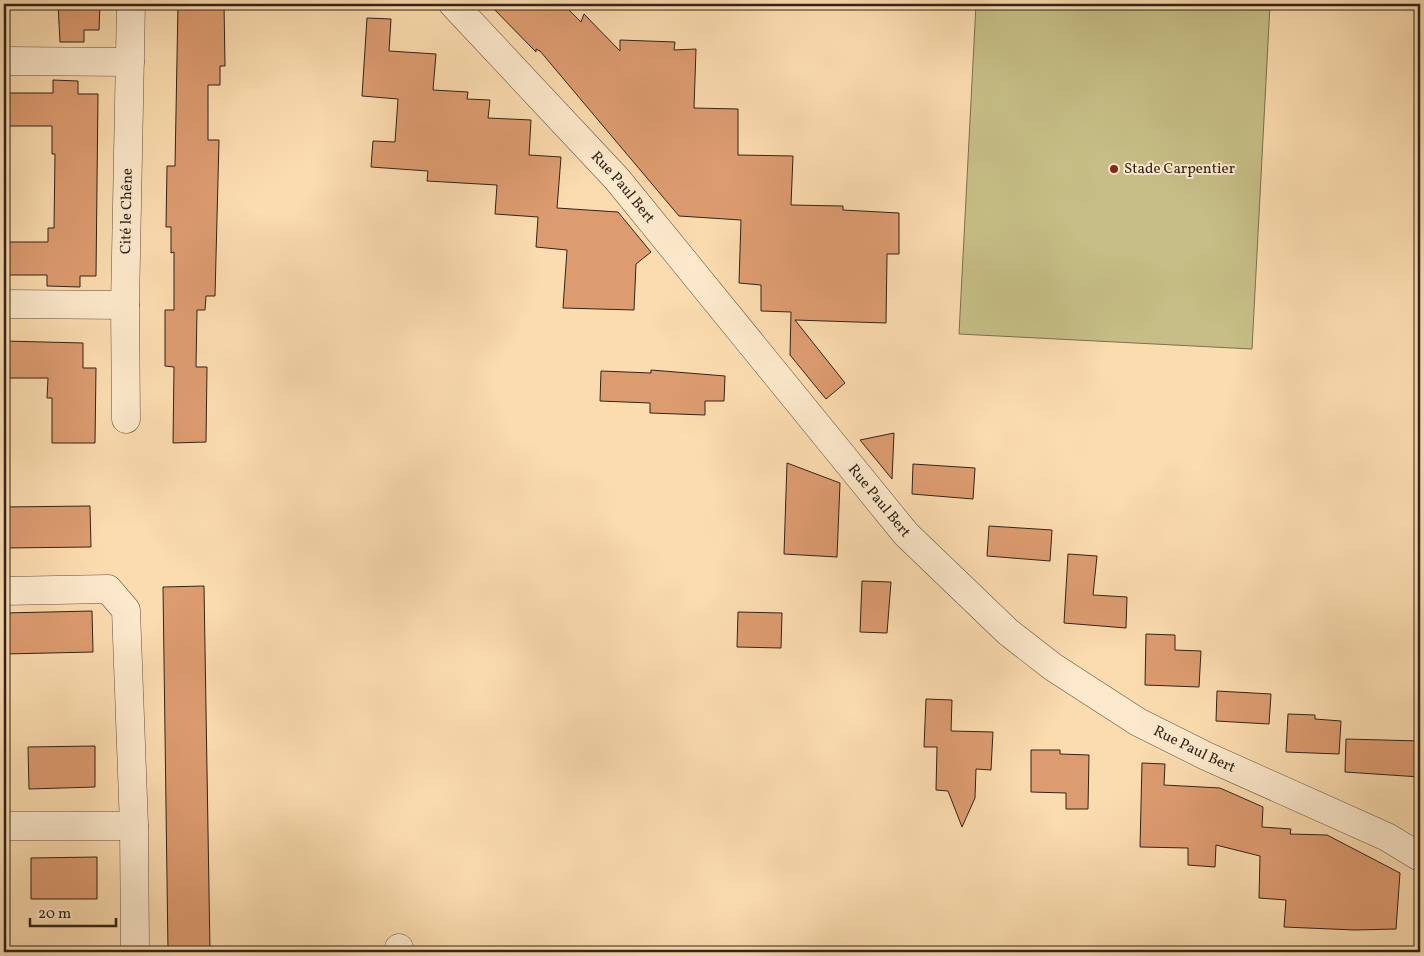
<svg xmlns="http://www.w3.org/2000/svg" width="1424" height="956" font-family="Vollkorn,serif">
	<style>
		.green { fill: #c6be86; stroke: #7c7050 }
		.building { fill: #dd9c70; stroke: #31231a }
		.lines { fill: none; stroke-linecap: round; stroke-linejoin: round }
		.street-casing { stroke: #64513f; stroke-width: 29 }
		.street { stroke: #fce8cb; stroke-width: 28 }
		.poi-dot { fill: #8f2418; stroke: #fce8cb; stroke-width: 2 }
		.labels { text-anchor: middle; dominant-baseline: central; stroke-width: 4; stroke-linejoin: round; paint-order: stroke }
		.poi-label { font-size: 15px; fill: #31231a; stroke: #fce8cb; text-anchor: start }
		.street-label { font-size: 15px; fill: #31231a; stroke: #fce8cb }
	</style>
	<rect width="100%" height="100%" fill="#fbdcaf"/>
	<filter id="stains"><feTurbulence type="fractalNoise" baseFrequency=".004" numOctaves="4"/><feColorMatrix values="0 0 0 0 .2 0 0 0 0 .09 0 0 0 0 .02 0 0 0 .5 -.17"/></filter>
	<radialGradient id="worn" r=".72"><stop offset=".6" stop-color="#630" stop-opacity="0"/><stop offset="1" stop-color="#630" stop-opacity=".3"/></radialGradient>
	<path class="green" d="M 976,4 L 1270,4 L 1252,349 L 959,334 Z"/>
	<g class="building">
		<path d="M 58,4 L 100,4 L 99,30 L 84,30 L 84,42 L 60,42 Z"/>
		<path d="M 178,4 L 224,4 L 225,66 L 220,66 L 220,85 L 208,85 L 208,140 L 219,140 L 215,296 L 206,296 L 205,310 L 197,310 L 196,367 L 207,367 L 206,442 L 173,443 L 174,367 L 165,366 L 165,310 L 174,310 L 174,252 L 171,253 L 171,227 L 166,227 L 167,166 L 175,166 Z"/>
		<path d="M 489,4 L 563,4 L 581,22 L 584,14 L 620,51 L 620,40 L 675,42 L 674,50 L 696,49 L 694,108 L 738,109 L 738,155 L 793,156 L 791,205 L 843,206 L 843,210 L 899,213 L 899,254 L 887,254 L 886,323 L 795,320 L 845,383 L 826,399 L 790,355 L 791,312 L 761,311 L 761,285 L 739,283 L 741,220 L 679,216 L 540,51 L 536,49 L 536,52 Z"/>
		<path d="M 367,18 L 391,19 L 389,51 L 436,54 L 433,90 L 468,92 L 467,99 L 490,100 L 488,118 L 531,120 L 529,155 L 561,157 L 557,208 L 618,212 L 651,252 L 636,264 L 634,310 L 563,308 L 567,250 L 536,247 L 538,217 L 495,214 L 497,185 L 427,181 L 428,171 L 371,167 L 373,141 L 395,142 L 398,99 L 362,96 Z"/>
		<path d="M 53,80 L 78,81 L 78,94 L 98,94 L 96,276 L 80,276 L 80,287 L 47,286 L 47,275 L 4,275 L 4,242 L 48,242 L 48,228 L 54,228 L 55,154 L 52,154 L 52,126 L 4,126 L 4,93 L 53,93 Z"/>
		<path d="M 4,341 L 83,343 L 83,368 L 96,368 L 95,443 L 52,443 L 52,398 L 47,398 L 48,378 L 4,378 Z"/>
		<path d="M 651,370 L 725,376 L 724,401 L 705,401 L 705,415 L 650,413 L 650,403 L 600,401 L 601,371 L 651,373 Z"/>
		<path d="M 894,433 L 892,479 L 860,440 Z"/>
		<path d="M 787,463 L 840,483 L 837,557 L 784,554 Z"/>
		<path d="M 913,464 L 975,468 L 973,499 L 912,494 Z"/>
		<path d="M 90,506 L 91,547 L 4,548 L 4,507 Z"/>
		<path d="M 989,526 L 1052,530 L 1050,561 L 987,556 Z"/>
		<path d="M 1068,554 L 1097,556 L 1093,595 L 1127,597 L 1126,628 L 1064,623 Z"/>
		<path d="M 862,581 L 891,582 L 887,633 L 860,632 Z"/>
		<path d="M 204,586 L 210,952 L 168,952 L 163,587 Z"/>
		<path d="M 92,611 L 93,652 L 4,654 L 4,613 Z"/>
		<path d="M 738,612 L 782,613 L 781,648 L 737,647 Z"/>
		<path d="M 1146,634 L 1175,635 L 1175,650 L 1201,651 L 1199,687 L 1145,685 Z"/>
		<path d="M 1217,691 L 1271,694 L 1269,724 L 1216,721 Z"/>
		<path d="M 926,699 L 952,700 L 951,731 L 993,732 L 991,770 L 976,769 L 975,798 L 962,827 L 948,791 L 936,790 L 937,747 L 924,747 Z"/>
		<path d="M 1288,714 L 1315,715 L 1315,719 L 1341,721 L 1339,754 L 1286,752 Z"/>
		<path d="M 1346,739 L 1420,741 L 1420,777 L 1345,772 Z"/>
		<path d="M 95,746 L 95,787 L 29,789 L 28,747 Z"/>
		<path d="M 1031,750 L 1060,750 L 1060,754 L 1089,755 L 1088,809 L 1066,809 L 1066,793 L 1031,792 Z"/>
		<path d="M 1142,763 L 1165,764 L 1164,785 L 1220,788 L 1263,807 L 1262,827 L 1291,829 L 1290,834 L 1327,835 L 1400,873 L 1396,929 L 1355,930 L 1284,927 L 1286,900 L 1259,898 L 1260,856 L 1216,845 L 1215,867 L 1188,865 L 1188,848 L 1140,847 Z"/>
		<path d="M 97,857 L 97,899 L 31,899 L 31,858 Z"/>
	</g>
	<g class="lines">
		<g class="street-casing">
			<g id="street">
				<path id="s1" d="M 453,4 L 617,179 L 906,534 L 1008,632 L 1053,667 L 1138,722 L 1206,756 L 1387,837 L 1420,857"/>
				<path d="M 4,61 L 130,62"/>
				<path d="M 4,304 L 125,305"/>
				<path id="s2" d="M 126,419 L 125,305 L 131,4"/>
				<path d="M 4,591 L 108,589 L 126,610 L 134,826 L 135,952"/>
				<path d="M 4,826 L 134,826"/>
				<path d="M 399,948 L 399,952"/>
			</g>
		</g>
		<use href="#street" class="street"/>
	</g>
	<circle class="poi-dot" cx="1114" cy="169" r="5"/>
	<g class="labels">
		<g class="poi-label">
			<text x="1124" y="169">Stade Carpentier</text>
		</g>
		<g class="street-label">
			<text stroke="none"><textPath href="#s1" startOffset="250">Rue Paul Bert</textPath></text>
			<text stroke="none"><textPath href="#s2" startOffset="208">Cité le Chêne</textPath></text>
			<text stroke="none"><textPath href="#s1" startOffset="655">Rue Paul Bert</textPath></text>
			<text stroke="none"><textPath href="#s1" startOffset="1060">Rue Paul Bert</textPath></text>
		</g>
	</g>
	<rect width="1424" height="956" fill="none" stroke="#fbdcaf" stroke-width="20"/>
	<rect x="5" y="5" width="1414" height="946" fill="none" stroke="#31231a" stroke-width="2.5"/>
	<rect x="10" y="10" width="1404" height="936" fill="none" stroke="#31231a"/>
	<path d="M30 918v8h86v-8" fill="none" stroke="#31231a" stroke-width="2.5"/>
	<text x="38" y="918" font-size="15" fill="#31231a" stroke="#fce8cb" stroke-width="4" paint-order="stroke">20 m</text>
	<rect width="100%" height="100%" filter="url(#stains)"/>
	<rect width="100%" height="100%" fill="url(#worn)"/>
</svg>
